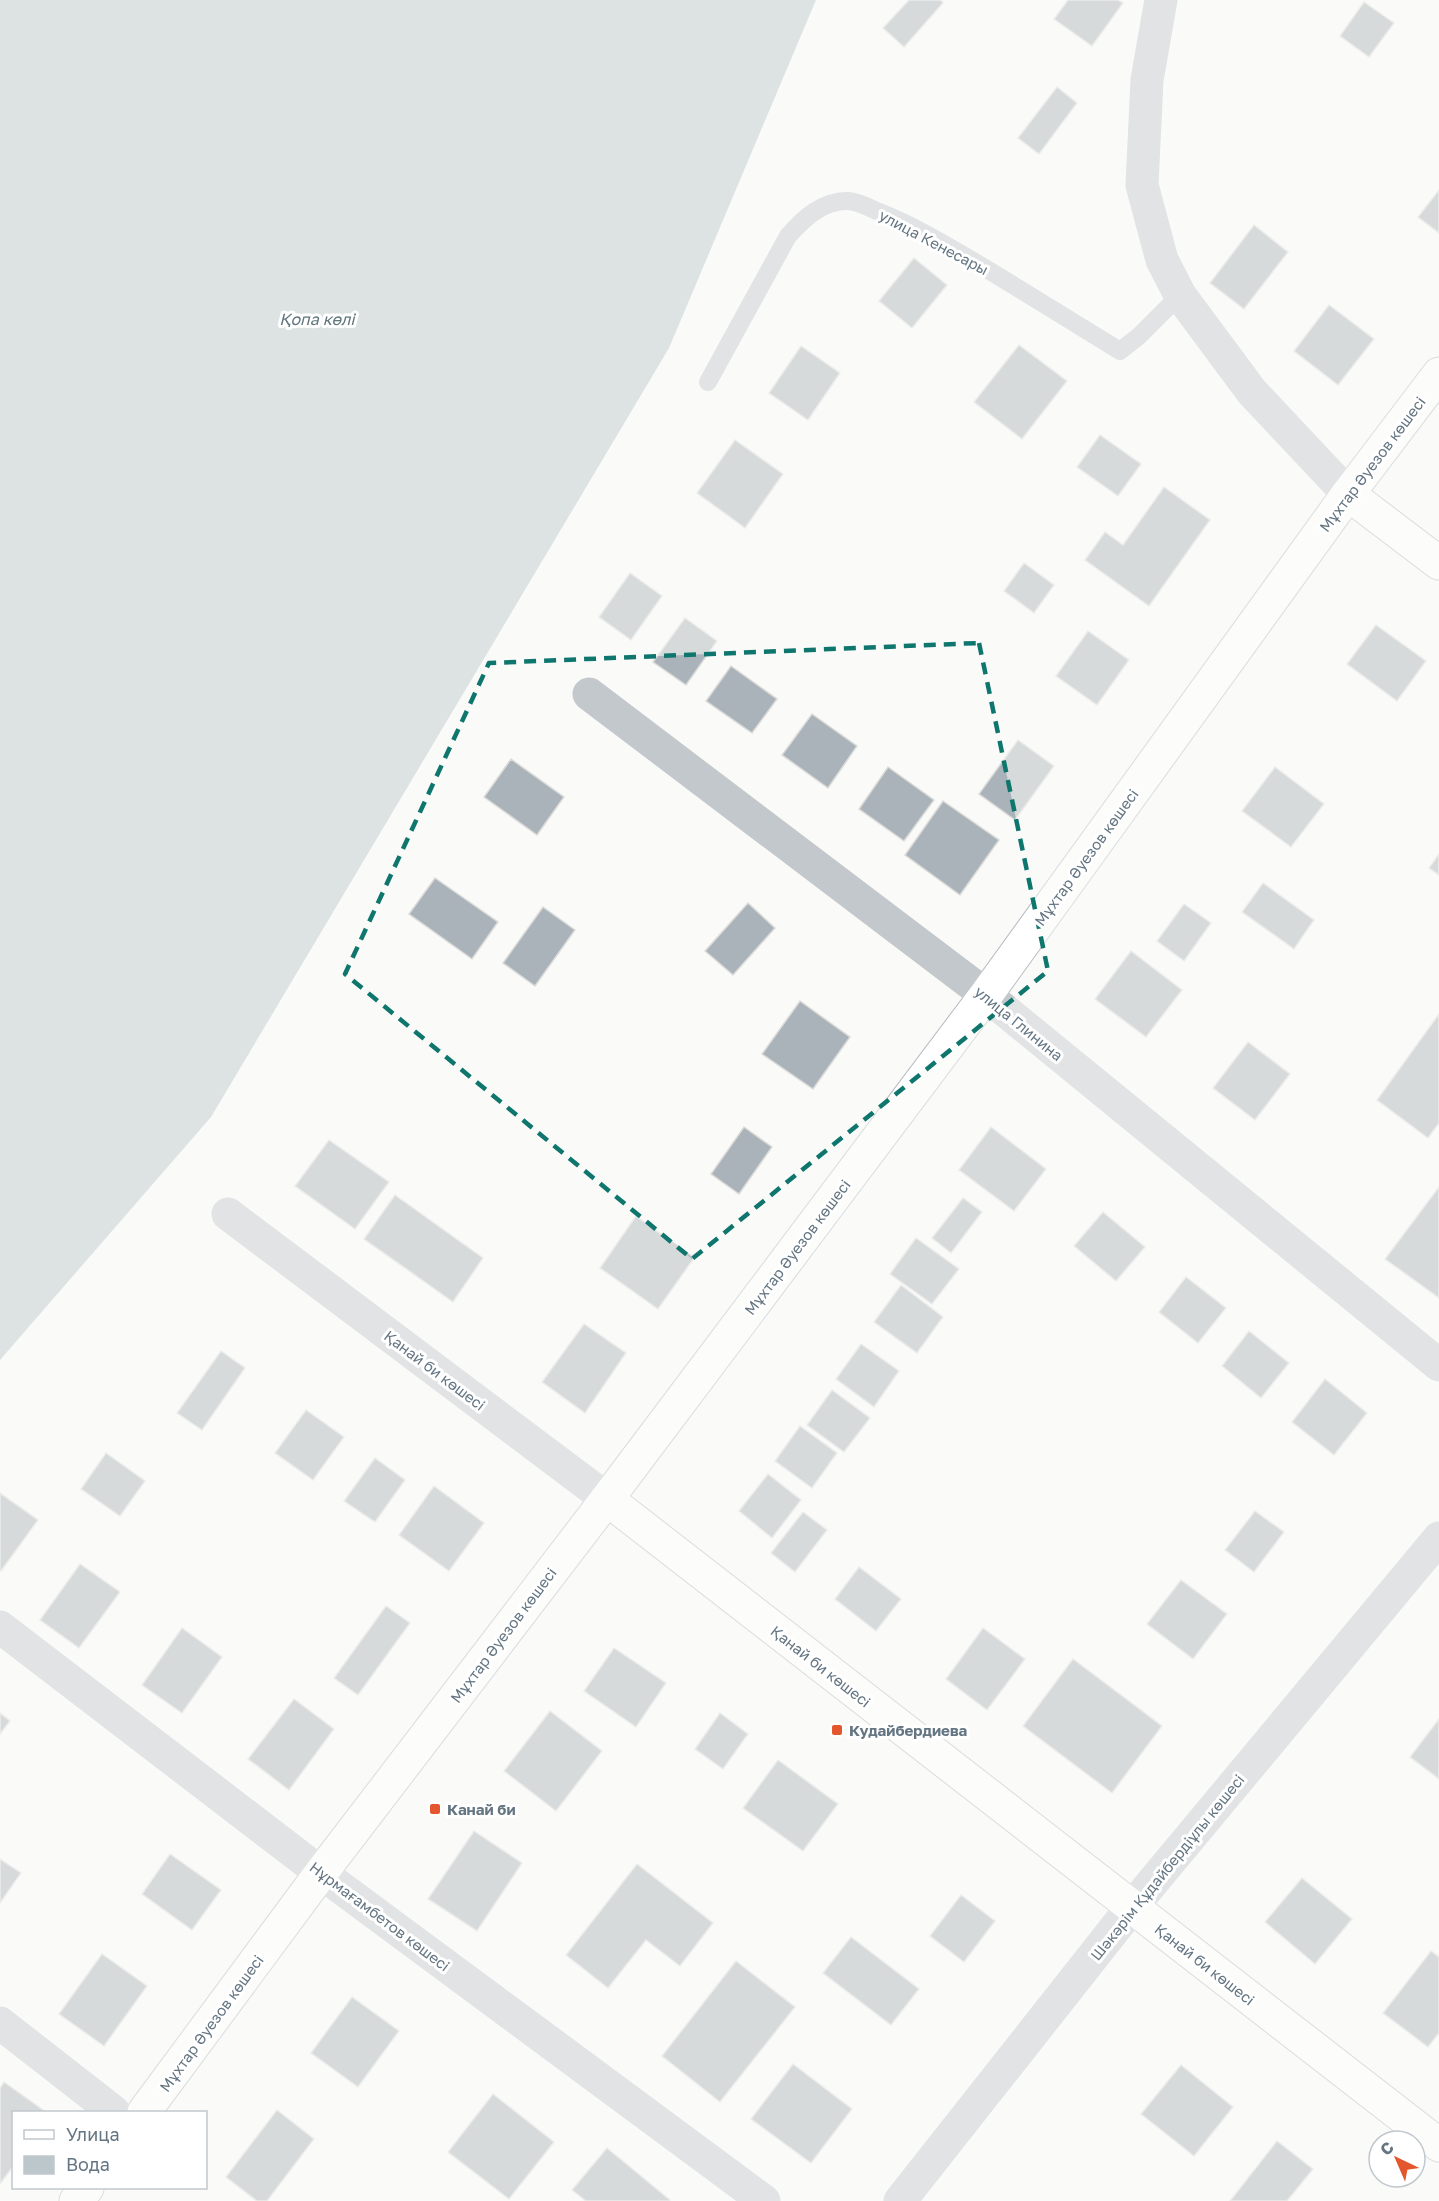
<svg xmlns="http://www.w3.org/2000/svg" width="1439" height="2201" font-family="'Golos Text',sans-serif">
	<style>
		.water { fill: #bbc7cb }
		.building { fill: #aab3b9; stroke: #dcdcda; stroke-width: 1.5 }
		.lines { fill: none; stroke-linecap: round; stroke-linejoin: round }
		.secondary-casing { stroke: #b3babf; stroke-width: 35 }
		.lane { stroke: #c3c8cc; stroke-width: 18 }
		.street { stroke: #c3c8cc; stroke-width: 33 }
		.secondary { stroke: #fff; stroke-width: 33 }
		.marked { fill: none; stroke: #0f766e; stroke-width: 4.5; stroke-dasharray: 12 8; stroke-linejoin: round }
		.poi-dot { fill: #e4572e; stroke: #fff; stroke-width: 2 }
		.labels { text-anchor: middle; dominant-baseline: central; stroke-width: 6; stroke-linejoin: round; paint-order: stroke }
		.street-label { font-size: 15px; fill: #657683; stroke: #fff }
		.poi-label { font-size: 15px; font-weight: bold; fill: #657683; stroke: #fff; text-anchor: start }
		.water-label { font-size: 16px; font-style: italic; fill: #60757c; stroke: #fff }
	</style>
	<rect width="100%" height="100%" fill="#fafaf8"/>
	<path class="water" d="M 0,0 L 816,0 L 669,348 L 211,1117 L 0,1360 Z"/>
	<g class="building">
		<path d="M 909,0 L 941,0 L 943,3 L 904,47 L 883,28 Z"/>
		<path d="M 1068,0 L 1118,0 L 1123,3 L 1092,46 L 1054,19 Z"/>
		<path d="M 1364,2 L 1394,23 L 1369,57 L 1340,36 Z"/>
		<path d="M 1057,87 L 1077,103 L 1039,154 L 1018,138 Z"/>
		<path d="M 1439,190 L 1439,233 L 1418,217 Z"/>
		<path d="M 1254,225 L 1288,252 L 1244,309 L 1210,283 Z"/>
		<path d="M 914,258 L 947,285 L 912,328 L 879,301 Z"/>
		<path d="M 1329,305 L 1374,339 L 1338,385 L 1294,351 Z"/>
		<path d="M 1019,345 L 1067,381 L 1022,439 L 974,402 Z"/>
		<path d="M 801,346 L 840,373 L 808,420 L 769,393 Z"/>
		<path d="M 1100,435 L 1141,464 L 1118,496 L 1077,467 Z"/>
		<path d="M 735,440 L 783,474 L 745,528 L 697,493 Z"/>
		<path d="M 1164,487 L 1210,520 L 1149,606 L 1085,560 L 1105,532 L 1123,545 Z"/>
		<path d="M 1024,563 L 1054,585 L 1034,613 L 1004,591 Z"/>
		<path d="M 630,573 L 662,596 L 631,640 L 599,617 Z"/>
		<path d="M 685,618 L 717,641 L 686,685 L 653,662 Z"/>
		<path d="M 1376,625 L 1426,661 L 1397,701 L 1347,664 Z"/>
		<path d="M 1088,631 L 1129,660 L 1097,705 L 1056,676 Z"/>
		<path d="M 731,666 L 777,699 L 752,733 L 706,701 Z"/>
		<path d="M 812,714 L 857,746 L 828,788 L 782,755 Z"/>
		<path d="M 1018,740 L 1054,766 L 1015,820 L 979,794 Z"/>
		<path d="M 511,759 L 564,797 L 537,835 L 484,797 Z"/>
		<path d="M 888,767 L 934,800 L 904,841 L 859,809 Z"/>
		<path d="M 1275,767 L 1324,804 L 1291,847 L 1242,811 Z"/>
		<path d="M 943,801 L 999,840 L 960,895 L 905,855 Z"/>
		<path d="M 1439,854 L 1439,875 L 1429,868 Z"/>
		<path d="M 435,878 L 498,922 L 472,959 L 409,914 Z"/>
		<path d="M 1263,883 L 1314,920 L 1294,949 L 1242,912 Z"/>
		<path d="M 748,903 L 775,928 L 733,975 L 705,951 Z"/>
		<path d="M 1184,904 L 1211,923 L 1184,961 L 1157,941 Z"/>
		<path d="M 543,907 L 575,930 L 535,986 L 503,963 Z"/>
		<path d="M 1131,951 L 1182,990 L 1146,1037 L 1095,999 Z"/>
		<path d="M 800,1001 L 850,1037 L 813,1089 L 762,1054 Z"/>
		<path d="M 1439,1014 L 1439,1123 L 1428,1138 L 1377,1100 Z"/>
		<path d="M 1248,1042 L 1290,1074 L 1255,1120 L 1213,1088 Z"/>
		<path d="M 744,1127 L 772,1147 L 739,1194 L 711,1174 Z"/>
		<path d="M 991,1127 L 1046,1169 L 1014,1211 L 959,1170 Z"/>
		<path d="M 329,1140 L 389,1182 L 355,1229 L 295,1186 Z"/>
		<path d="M 1439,1187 L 1439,1298 L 1385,1259 Z"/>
		<path d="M 395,1195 L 483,1258 L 453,1302 L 364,1239 Z"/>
		<path d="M 963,1198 L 982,1212 L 951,1253 L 932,1238 Z"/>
		<path d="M 1103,1212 L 1145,1247 L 1116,1281 L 1074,1246 Z"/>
		<path d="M 636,1216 L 694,1258 L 658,1309 L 600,1268 Z"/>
		<path d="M 916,1238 L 959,1269 L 932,1304 L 890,1274 Z"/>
		<path d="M 1186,1277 L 1226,1308 L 1198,1343 L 1159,1312 Z"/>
		<path d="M 901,1285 L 943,1317 L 917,1353 L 874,1322 Z"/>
		<path d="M 584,1324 L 626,1353 L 585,1413 L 542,1382 Z"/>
		<path d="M 1249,1331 L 1289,1363 L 1261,1398 L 1222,1366 Z"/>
		<path d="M 861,1344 L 899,1371 L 874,1407 L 836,1379 Z"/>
		<path d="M 221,1351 L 245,1368 L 202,1430 L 177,1413 Z"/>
		<path d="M 1325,1379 L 1367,1413 L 1334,1455 L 1292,1422 Z"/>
		<path d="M 832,1390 L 870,1418 L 844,1452 L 807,1425 Z"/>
		<path d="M 306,1410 L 344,1437 L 313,1480 L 275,1453 Z"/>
		<path d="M 800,1426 L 837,1453 L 812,1488 L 775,1461 Z"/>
		<path d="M 106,1453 L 145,1481 L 120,1516 L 81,1489 Z"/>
		<path d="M 375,1458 L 405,1480 L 375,1522 L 344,1501 Z"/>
		<path d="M 768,1474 L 801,1500 L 772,1538 L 739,1511 Z"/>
		<path d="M 434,1486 L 484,1523 L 449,1571 L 399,1535 Z"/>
		<path d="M 0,1493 L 38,1520 L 1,1571 L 0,1570 Z"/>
		<path d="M 1255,1511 L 1284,1532 L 1254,1572 L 1225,1550 Z"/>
		<path d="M 803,1512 L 827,1530 L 795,1572 L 771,1553 Z"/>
		<path d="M 80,1564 L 120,1592 L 79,1648 L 40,1620 Z"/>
		<path d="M 859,1567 L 901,1599 L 876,1631 L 835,1599 Z"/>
		<path d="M 1181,1580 L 1227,1614 L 1193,1659 L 1147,1624 Z"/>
		<path d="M 386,1606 L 410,1623 L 358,1695 L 334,1678 Z"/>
		<path d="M 182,1628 L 222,1657 L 182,1713 L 142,1685 Z"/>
		<path d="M 983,1628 L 1025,1659 L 987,1710 L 946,1679 Z"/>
		<path d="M 614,1648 L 666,1683 L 636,1727 L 584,1691 Z"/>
		<path d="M 1073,1659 L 1162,1726 L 1112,1793 L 1023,1726 Z"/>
		<path d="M 294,1699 L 334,1729 L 289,1790 L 248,1759 Z"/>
		<path d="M 550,1711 L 602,1751 L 556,1811 L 504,1771 Z"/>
		<path d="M 0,1713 L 10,1721 L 0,1734 Z"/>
		<path d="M 720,1713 L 748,1734 L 723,1769 L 695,1749 Z"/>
		<path d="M 1439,1719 L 1439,1779 L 1410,1757 Z"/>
		<path d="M 778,1760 L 838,1804 L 803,1851 L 743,1808 Z"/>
		<path d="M 474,1831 L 522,1863 L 477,1931 L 428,1899 Z"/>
		<path d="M 170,1854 L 221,1890 L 192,1930 L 142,1894 Z"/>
		<path d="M 0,1859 L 21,1873 L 0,1903 Z"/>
		<path d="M 637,1864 L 713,1923 L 680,1966 L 646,1940 L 608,1988 L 566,1955 Z"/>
		<path d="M 1302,1878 L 1352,1919 L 1315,1964 L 1265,1922 Z"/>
		<path d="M 961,1895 L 995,1921 L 964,1962 L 930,1936 Z"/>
		<path d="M 851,1937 L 919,1989 L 891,2025 L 823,1973 Z"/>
		<path d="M 1431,1951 L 1439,1957 L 1439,2033 L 1428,2047 L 1383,2013 Z"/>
		<path d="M 102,1954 L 147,1986 L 104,2046 L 59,2014 Z"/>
		<path d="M 736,1961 L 795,2007 L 720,2102 L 662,2056 Z"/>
		<path d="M 352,1997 L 399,2031 L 358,2087 L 311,2053 Z"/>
		<path d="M 793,2064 L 852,2109 L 811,2163 L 751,2119 Z"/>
		<path d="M 1181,2065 L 1233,2107 L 1194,2156 L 1141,2114 Z"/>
		<path d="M 4,2082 L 46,2112 L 14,2112 L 14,2165 L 0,2184 L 0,2088 Z"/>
		<path d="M 493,2094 L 554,2142 L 509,2199 L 448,2152 Z"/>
		<path d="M 277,2110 L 314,2139 L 267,2201 L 257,2201 L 226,2177 Z"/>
		<path d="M 1277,2141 L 1313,2169 L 1287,2201 L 1230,2201 Z"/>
		<path d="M 607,2148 L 670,2200 L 669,2201 L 586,2201 L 572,2190 Z"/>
	</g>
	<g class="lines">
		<g class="secondary-casing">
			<g id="secondary">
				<path d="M 1348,494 L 1439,563"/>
				<path d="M 607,1499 L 1439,2145"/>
				<path d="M 144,2112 L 321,1873 L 607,1499 L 986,995 L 1348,494 L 1439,374"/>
				<path d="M 76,2201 L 87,2188"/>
			</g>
		</g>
		<path class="lane" d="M 708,382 L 788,236 C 804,218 823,200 849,201 C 859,202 870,208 879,212 C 910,224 939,241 968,258 C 1019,288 1069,320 1120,351 L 1139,336 L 1180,295"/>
		<g class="street">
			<path d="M 1161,0 L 1147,80 L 1142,185 L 1162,260 L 1180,295 L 1252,392 L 1348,494"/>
			<path d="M 589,694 L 986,995 L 1439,1365"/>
			<path d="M 228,1214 L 607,1499"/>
			<path d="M 0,1627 L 321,1873 L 764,2201"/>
			<path d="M 0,2023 L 114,2112"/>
			<path d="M 900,2201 L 1132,1907 L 1439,1538"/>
		</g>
		<use href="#secondary" class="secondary"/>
	</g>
	<path d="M0 0H1439V2201H0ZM 979,643 L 1048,971 L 692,1259 L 345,974 L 489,663 Z" fill="#fafaf8" fill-opacity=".55" fill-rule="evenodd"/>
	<path class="marked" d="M 979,643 L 1048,971 L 692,1259 L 345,974 L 489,663 Z"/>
	<g class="poi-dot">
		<rect x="831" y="1724" width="12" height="12" rx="3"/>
		<rect x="429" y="1803" width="12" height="12" rx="3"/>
	</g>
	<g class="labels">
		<g class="street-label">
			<text transform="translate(934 242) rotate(28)">улица Кенесары</text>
			<text transform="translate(1372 464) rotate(-53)">Мұхтар Әуезов көшесі</text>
			<text transform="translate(1086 857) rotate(-54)">Мұхтар Әуезов көшесі</text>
			<text transform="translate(1019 1023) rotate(39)">улица Глинина</text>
			<text transform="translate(797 1247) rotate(-53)">Мұхтар Әуезов көшесі</text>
			<text transform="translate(435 1370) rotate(37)">Қанай би көшесі</text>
			<text transform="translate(503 1635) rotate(-53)">Мұхтар Әуезов көшесі</text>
			<text transform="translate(821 1666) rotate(38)">Қанай би көшесі</text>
			<text transform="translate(1167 1867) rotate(-51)">Шәкәрім Құдайбердіұлы көшесі</text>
			<text transform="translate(380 1916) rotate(37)">Нұрмағамбетов көшесі</text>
			<text transform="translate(1205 1964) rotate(38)">Қанай би көшесі</text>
			<text transform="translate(211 2023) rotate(-54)">Мұхтар Әуезов көшесі</text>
		</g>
		<g class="poi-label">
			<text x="849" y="1730">Кудайбердиева</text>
			<text x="447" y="1809">Канай би</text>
		</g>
		<g class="water-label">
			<text x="317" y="319">Қопа көлі</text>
		</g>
	</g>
	<rect x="12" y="2111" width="195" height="78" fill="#ffffff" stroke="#c1c8cd" stroke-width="1.5"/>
	<rect x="24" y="2130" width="30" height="9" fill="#ffffff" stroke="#c1c8cd" stroke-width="1.5"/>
	<text x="66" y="2141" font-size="18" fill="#657683">Улица</text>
	<rect x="24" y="2156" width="30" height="18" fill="#bbc7cb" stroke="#c1c8cd" stroke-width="1.5"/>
	<text x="66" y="2171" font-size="18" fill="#657683">Вода</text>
	<g transform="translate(1397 2159) rotate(316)"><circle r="28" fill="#ffffff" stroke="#c1c8cd" stroke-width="1.5"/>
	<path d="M0-4.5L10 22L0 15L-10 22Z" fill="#e4572e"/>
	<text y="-9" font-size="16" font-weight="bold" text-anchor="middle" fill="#657683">С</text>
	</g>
</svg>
